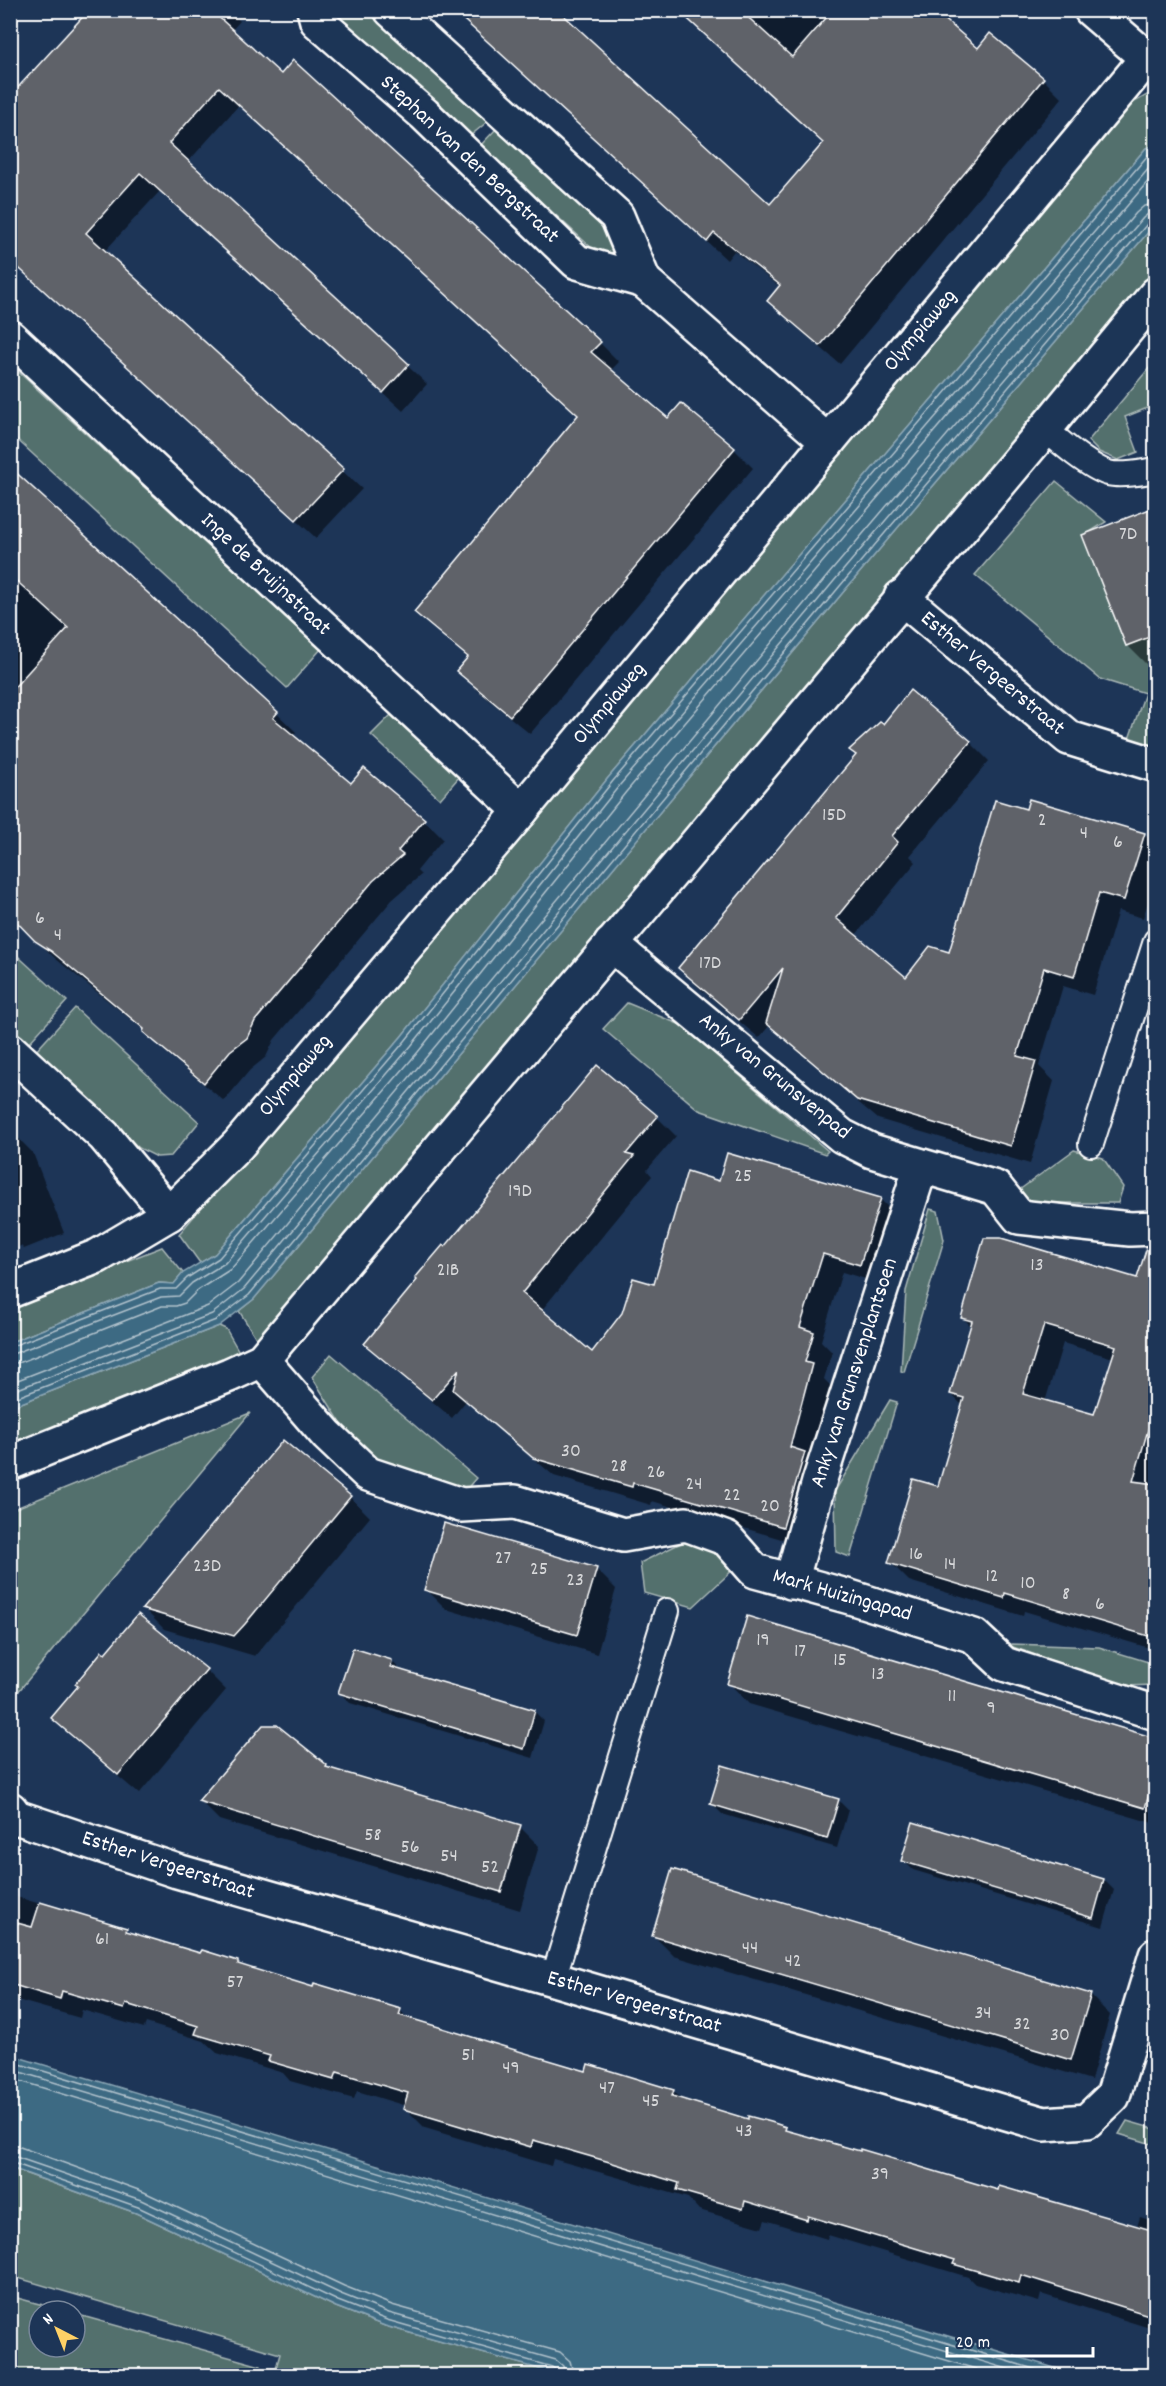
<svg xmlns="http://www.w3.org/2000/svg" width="1166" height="2386" font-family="Dekko,sans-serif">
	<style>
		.green { fill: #536f6d; stroke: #a9b7b6; stroke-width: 1.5 }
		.water { fill: #3e6a83; stroke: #8ba6b5; stroke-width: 1.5 }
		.shadow { fill: #0007; fill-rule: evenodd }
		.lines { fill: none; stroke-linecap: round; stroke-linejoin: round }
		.shore { stroke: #b2c3cd; stroke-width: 1.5 }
		.building { fill: #5f6269; stroke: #fff; stroke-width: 1.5; fill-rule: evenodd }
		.service-casing { stroke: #fff; stroke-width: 28 }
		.pedestrian-casing { stroke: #fff; stroke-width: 38 }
		.minor-casing { stroke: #fff; stroke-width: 38 }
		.service { stroke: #1d3557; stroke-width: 24 }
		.pedestrian { stroke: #1d3557; stroke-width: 33 }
		.minor { stroke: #1d3557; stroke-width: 33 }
		.labels { text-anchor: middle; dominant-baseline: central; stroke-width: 5; stroke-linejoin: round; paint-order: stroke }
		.number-label { font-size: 20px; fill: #d7d8da }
		.street-label { font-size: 22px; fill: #fff; stroke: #1d3557 }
	</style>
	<rect width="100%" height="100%" fill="#1d3557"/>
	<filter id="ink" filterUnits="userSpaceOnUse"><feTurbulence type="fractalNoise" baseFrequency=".0167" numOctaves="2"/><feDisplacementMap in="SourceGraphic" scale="12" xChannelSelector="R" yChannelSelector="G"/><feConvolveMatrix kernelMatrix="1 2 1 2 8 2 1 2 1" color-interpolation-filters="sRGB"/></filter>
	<g filter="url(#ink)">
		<g class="green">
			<path d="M 333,11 L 368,11 L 487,122 L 470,136 Z"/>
			<path d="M 1147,95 L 1155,97 L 1155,146 L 1146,148 L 608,778 L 401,1037 L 215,1254 L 200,1263 L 179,1234 L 995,270 L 1013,240 L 1122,109 Z"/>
			<path d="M 496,129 L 614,237 L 618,258 L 594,250 L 480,146 Z"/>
			<path d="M 1155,224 L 1155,273 L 258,1341 L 239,1311 L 254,1299 L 845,590 Z"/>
			<path d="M 1155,361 L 1155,405 L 1125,417 L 1138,452 L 1118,460 L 1099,452 L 1088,441 Z"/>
			<path d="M 13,367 L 321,649 L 287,688 L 11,434 L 10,370 Z"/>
			<path d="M 1056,481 L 1106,522 L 1083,536 L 1126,646 L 1155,635 L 1155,747 L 1129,739 L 1145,693 L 1100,679 L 975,575 Z"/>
			<path d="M 391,715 L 459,777 L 440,799 L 371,735 Z"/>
			<path d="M 10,949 L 67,1001 L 28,1044 L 11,1029 Z"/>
			<path d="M 627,1003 L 681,1025 L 828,1151 L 825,1154 L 699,1110 L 603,1029 Z"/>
			<path d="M 75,1008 L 199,1122 L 171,1156 L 157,1157 L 139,1148 L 36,1051 Z"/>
			<path d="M 1074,1150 L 1103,1158 L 1123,1187 L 1118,1203 L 1024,1203 L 1015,1193 Z"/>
			<path d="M 930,1209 L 938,1211 L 944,1240 L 904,1372 L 901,1371 L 906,1291 Z"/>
			<path d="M 162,1247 L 183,1273 L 174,1284 L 159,1283 L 11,1342 L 11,1306 Z"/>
			<path d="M 219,1326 L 226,1329 L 241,1355 L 11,1444 L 11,1407 Z"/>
			<path d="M 331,1354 L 476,1478 L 464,1492 L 376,1460 L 349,1436 L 312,1377 Z"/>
			<path d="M 890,1400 L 897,1402 L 850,1557 L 836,1552 L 835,1491 Z"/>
			<path d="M 250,1413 L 17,1693 L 10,1677 L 11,1510 Z"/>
			<path d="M 685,1541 L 722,1552 L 735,1568 L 693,1607 L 644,1593 L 640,1563 Z"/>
			<path d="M 1012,1644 L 1099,1647 L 1155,1664 L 1155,1685 L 1124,1686 L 1010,1646 Z"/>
			<path d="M 1127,2121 L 1155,2129 L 1155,2145 L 1119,2134 Z"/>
			<path d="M 10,2168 L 136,2213 L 336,2307 L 385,2326 L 561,2375 L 274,2375 L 280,2354 L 11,2276 Z"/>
			<path d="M 10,2296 L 65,2311 L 39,2311 L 39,2347 L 75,2347 L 75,2314 L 261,2366 L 259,2375 L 11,2375 Z"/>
		</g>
		<g class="water">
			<path d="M 1155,146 L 1155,224 L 845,590 L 254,1299 L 219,1326 L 11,1407 L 11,1342 L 159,1283 L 174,1284 L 183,1273 L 215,1254 L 401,1037 L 608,778 L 1146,148 Z"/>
			<path d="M 10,2055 L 11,2055 L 1078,2375 L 561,2375 L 385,2326 L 336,2307 L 136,2213 L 11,2168 Z"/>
		</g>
		<g class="shadow">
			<path d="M 91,10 L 229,10 L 240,21 L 231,31 L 281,76 L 600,343 L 619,362 L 610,371 L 668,420 L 734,449 L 753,468 L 530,734 L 477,690 L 458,671 L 469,659 L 416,612 L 579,416 L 239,105 L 188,162 L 427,384 L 403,411 L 160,191 L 104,252 L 362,489 L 316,538 L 71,314 Z"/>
			<path d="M 679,10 L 931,10 L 978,50 L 1043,79 L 1062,98 L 840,364 L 788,320 L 769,301 L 780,287 L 734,251 L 727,260 L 494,48 L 770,206 L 824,143 Z"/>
			<path d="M 10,469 L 262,699 L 296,732 L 293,736 L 351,785 L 424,820 L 443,839 L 417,871 L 421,875 L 392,900 L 274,1040 L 266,1057 L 250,1070 L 224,1101 L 164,1051 L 145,1031 L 56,959 L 10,915 Z"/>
			<path d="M 1156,509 L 1156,674 L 1127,645 L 1084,536 Z"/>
			<path d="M 911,692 L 970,742 L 989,761 L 910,856 L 916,862 L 855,936 L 906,979 L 950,954 L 1027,811 L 1144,834 L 1156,845 L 1156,878 L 1143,918 L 1118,911 L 1093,995 L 1063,986 L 1039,1066 L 1054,1081 L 1030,1164 L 878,1119 L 787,1042 L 770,1025 L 759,1038 L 698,987 L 680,968 Z"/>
			<path d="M 657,1117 L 676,1136 L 647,1170 L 652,1176 L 541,1311 L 592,1354 L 655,1286 L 720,1182 L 880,1199 L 899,1218 L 879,1283 L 842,1272 L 821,1341 L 832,1352 L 824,1379 L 830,1385 L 810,1459 L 802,1545 L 652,1501 L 651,1505 L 554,1476 L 466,1401 L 452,1418 L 385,1362 L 366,1344 L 445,1249 Z"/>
			<path d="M 13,1133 L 33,1153 L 64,1233 L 24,1249 L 21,1246 L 10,1250 L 10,1134 Z"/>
			<path d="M 1138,1276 L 1156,1281 L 1156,1650 L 1024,1611 L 1023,1616 L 909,1581 L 890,1562 L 939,1488 L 963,1406 L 951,1394 L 972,1327 L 963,1318 L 1137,1280 ZM 1063,1343 L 1113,1358 L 1095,1416 L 1045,1402 Z"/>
			<path d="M 350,1497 L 370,1517 L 255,1656 L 164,1629 L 144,1609 Z"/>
			<path d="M 596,1569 L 616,1589 L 597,1654 L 446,1609 L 426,1589 Z"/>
			<path d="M 748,1618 L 1156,1739 L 1156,1824 L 749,1704 L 729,1683 Z"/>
			<path d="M 392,1661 L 402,1672 L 534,1711 L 544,1721 L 533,1758 L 350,1703 L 340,1693 Z"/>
			<path d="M 206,1670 L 226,1690 L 139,1794 L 73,1738 L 53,1718 L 80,1686 Z"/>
			<path d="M 326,1766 L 330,1770 L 520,1827 L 539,1846 L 520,1910 L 219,1820 L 200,1801 Z"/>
			<path d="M 838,1800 L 848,1810 L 837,1848 L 722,1814 L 712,1804 Z"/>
			<path d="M 903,1860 L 1104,1880 L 1114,1890 L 1103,1927 L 913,1870 Z"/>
			<path d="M 10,1895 L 126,1929 L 131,1934 L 201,1955 L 238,1962 L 242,1967 L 314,1989 L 400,2010 L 409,2020 L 587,2072 L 673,2091 L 683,2101 L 749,2121 L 785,2128 L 790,2133 L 999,2192 L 1137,2227 L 1140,2217 L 1156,2222 L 1156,2330 L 1041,2294 L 1039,2302 L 975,2284 L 968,2277 L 828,2235 L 827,2239 L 765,2220 L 762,2228 L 699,2210 L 688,2198 L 627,2180 L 553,2159 L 551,2166 L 425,2128 L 405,2108 L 406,2106 L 357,2091 L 354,2099 L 290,2081 L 283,2073 L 217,2053 L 204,2041 L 146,2023 L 144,2028 L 82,2010 L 80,2018 L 10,1998 Z"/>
			<path d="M 654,1936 L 1090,1995 L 1110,2015 L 1091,2080 L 674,1956 Z"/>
		</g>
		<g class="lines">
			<g class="shore">
				<path d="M 10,1347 L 160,1289 L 176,1289 L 187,1278 L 219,1258 L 405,1041 L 613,781 L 1149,154 L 1156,152"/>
				<path d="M 10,1355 L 161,1297 L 179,1296 L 192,1283 L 225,1263 L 411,1046 L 619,786 L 1156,160"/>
				<path d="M 10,1364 L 21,1362 L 162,1306 L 176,1306 L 185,1303 L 198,1290 L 231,1269 L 418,1052 L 626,792 L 1156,172"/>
				<path d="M 10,1383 L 208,1306 L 238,1283 L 828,575 L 1136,213 L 1144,206 L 1156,204"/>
				<path d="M 10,1392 L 212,1314 L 244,1289 L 834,581 L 1143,218 L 1148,214 L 1156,213"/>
				<path d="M 10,1400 L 216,1320 L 249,1295 L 840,586 L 1148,223 L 1156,221"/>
				<path d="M 10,2061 L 1057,2376"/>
				<path d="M 10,2069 L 1031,2376"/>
				<path d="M 10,2078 L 999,2376"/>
				<path d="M 10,2146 L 20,2147 L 144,2192 L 344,2286 L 392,2305 L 560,2352 L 570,2361 L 574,2376"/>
				<path d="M 10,2155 L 141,2200 L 341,2294 L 389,2313 L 556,2360 L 563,2366 L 565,2376"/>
				<path d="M 10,2162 L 138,2207 L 338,2301 L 387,2320 L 552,2367 L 556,2370 L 557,2376"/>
			</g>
		</g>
		<g class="building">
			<path d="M 89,10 L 211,10 L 281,74 L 293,60 L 601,342 L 591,352 L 668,418 L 681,403 L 735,448 L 510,716 L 456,671 L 468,657 L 414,612 L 578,415 L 219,87 L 169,143 L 409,364 L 383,393 L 140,173 L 86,233 L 344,469 L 296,520 L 10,260 L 10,96 Z"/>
			<path d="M 453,10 L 558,10 L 770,204 L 823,143 L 678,10 L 740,10 L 792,57 L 833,10 L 934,10 L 978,48 L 990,33 L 1044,78 L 820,346 L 767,301 L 780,285 L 714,233 L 707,242 Z"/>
			<path d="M 10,467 L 263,698 L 278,712 L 273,718 L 351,783 L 364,768 L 425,819 L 398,851 L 403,855 L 373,881 L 255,1021 L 247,1038 L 230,1051 L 204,1083 L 143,1032 L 144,1029 L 51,951 L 35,941 L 10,915 L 10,692 L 68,628 L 10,575 Z"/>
			<path d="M 1155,507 L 1155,635 L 1126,646 L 1082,535 Z"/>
			<path d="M 910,690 L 971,741 L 892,836 L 898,842 L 836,918 L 906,977 L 930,946 L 949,952 L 995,800 L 1026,809 L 1029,799 L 1145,833 L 1124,900 L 1099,893 L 1074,977 L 1044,968 L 1017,1056 L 1036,1061 L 1011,1146 L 857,1100 L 766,1023 L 783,968 L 739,1020 L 678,968 L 856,755 L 849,750 L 880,722 L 883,724 Z"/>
			<path d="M 597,1065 L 658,1116 L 626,1154 L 634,1156 L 522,1293 L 592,1352 L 622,1313 L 633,1278 L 654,1284 L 687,1171 L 719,1181 L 727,1153 L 881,1198 L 860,1265 L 823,1254 L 800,1327 L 814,1332 L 805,1362 L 812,1364 L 790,1447 L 805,1452 L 783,1527 L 633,1483 L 632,1487 L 533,1458 L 453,1390 L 459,1369 L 432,1400 L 364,1344 L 417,1280 L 415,1278 L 443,1245 L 445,1247 Z"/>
			<path d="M 984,1238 L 1001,1238 L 1137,1278 L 1147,1247 L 1155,1248 L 1155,1406 L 1133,1481 L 1155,1484 L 1155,1638 L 1005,1593 L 1004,1598 L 888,1563 L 913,1479 L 938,1486 L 964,1398 L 950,1394 L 972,1321 L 961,1318 ZM 1044,1325 L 1116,1346 L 1094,1414 L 1023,1394 Z"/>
			<path d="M 283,1440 L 351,1496 L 245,1624 L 234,1636 L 142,1609 Z"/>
			<path d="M 444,1523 L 597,1568 L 577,1635 L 424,1590 Z"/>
			<path d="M 138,1614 L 207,1669 L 118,1775 L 51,1718 L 78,1686 L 75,1684 L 102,1651 L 105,1653 Z"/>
			<path d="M 747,1616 L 1155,1738 L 1155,1774 L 1145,1808 L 727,1684 Z"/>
			<path d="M 353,1648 L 392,1660 L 391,1667 L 535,1710 L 524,1749 L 338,1693 Z"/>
			<path d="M 263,1725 L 277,1725 L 327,1765 L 326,1767 L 521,1825 L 501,1892 L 198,1801 Z"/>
			<path d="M 722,1765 L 839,1799 L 827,1839 L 710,1804 Z"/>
			<path d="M 913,1822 L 1104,1879 L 1093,1918 L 901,1861 Z"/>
			<path d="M 672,1869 L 1091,1994 L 1071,2060 L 652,1936 Z"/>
			<path d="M 40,1902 L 127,1928 L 126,1931 L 200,1953 L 202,1950 L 238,1961 L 238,1964 L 313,1987 L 314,1983 L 401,2009 L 399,2015 L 492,2043 L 586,2071 L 588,2064 L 674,2090 L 672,2096 L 748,2119 L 748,2116 L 771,2122 L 786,2127 L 785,2130 L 860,2151 L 860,2149 L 998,2190 L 999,2186 L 1155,2231 L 1155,2317 L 1021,2275 L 1019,2283 L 953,2264 L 955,2260 L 808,2216 L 807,2220 L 745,2201 L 743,2209 L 677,2190 L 679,2183 L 606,2161 L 533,2140 L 531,2147 L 403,2109 L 408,2093 L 337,2072 L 334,2080 L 268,2061 L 270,2056 L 195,2034 L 198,2026 L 126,2004 L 124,2009 L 62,1991 L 60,1999 L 10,1984 L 10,1921 L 32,1927 Z"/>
		</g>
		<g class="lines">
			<g class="service-casing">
				<g id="service">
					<path d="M 1045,429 C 1060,442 1089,467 1108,473 C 1119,476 1145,473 1156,469"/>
					<path d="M 1091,1144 L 1156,941"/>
					<path d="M 553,1979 L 667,1611"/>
				</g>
			</g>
			<g class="pedestrian-casing">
				<g id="pedestrian">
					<path d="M 611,944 L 842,1136 L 872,1151 L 996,1188 L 1019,1217 L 1130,1229 L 1156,1228"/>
					<path d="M 262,1360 L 327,1435 L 368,1474 L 461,1505 L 515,1502 L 623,1535 L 686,1524 L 727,1539 L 755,1571 L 850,1597 L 974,1636 L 1004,1664 L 1156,1713"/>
					<path d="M 791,1582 L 819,1482 L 921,1166"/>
				</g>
			</g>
			<g class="minor-casing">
				<g id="minor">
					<path d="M 314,10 L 317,21 L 424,114 L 577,262 L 644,281 L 828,442"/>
					<path d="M 391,10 L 617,216 L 644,281"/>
					<path d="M 1091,10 L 1147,58"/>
					<path d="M 10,337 L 521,811"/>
					<path d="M 901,597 L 1069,738 L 1156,765"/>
					<path d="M 10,1050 L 104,1136 L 169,1214"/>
					<path d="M 10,1291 L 98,1256 L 169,1214 L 238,1145 L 521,811 L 1147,58 L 1156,64"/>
					<path d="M 10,1463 L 229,1375 L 262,1360 L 1045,429 L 1156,294"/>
					<path d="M 10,1809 L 16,1817 L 177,1871 L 553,1979 L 1044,2124 L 1087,2121 L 1113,2096 L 1156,1955"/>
				</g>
			</g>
			<use href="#service" class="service"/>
			<use href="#pedestrian" class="pedestrian"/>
			<use href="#minor" class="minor"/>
		</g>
	</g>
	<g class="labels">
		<g class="number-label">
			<text x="1128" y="535">7D</text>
			<text x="834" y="816">15D</text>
			<text x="1042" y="821">2</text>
			<text x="1084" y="834">4</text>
			<text x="1118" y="843">6</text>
			<text x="40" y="919">6</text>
			<text x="58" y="936">4</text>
			<text x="710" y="964">17D</text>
			<text x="743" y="1177">25</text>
			<text x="520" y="1192">19D</text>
			<text x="1037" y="1266">13</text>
			<text x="448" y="1271">21B</text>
			<text x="571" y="1452">30</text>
			<text x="619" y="1467">28</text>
			<text x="656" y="1473">26</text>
			<text x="694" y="1485">24</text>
			<text x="732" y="1496">22</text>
			<text x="770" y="1507">20</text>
			<text x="916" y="1555">16</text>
			<text x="503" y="1559">27</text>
			<text x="950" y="1565">14</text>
			<text x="207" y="1567">23D</text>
			<text x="539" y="1570">25</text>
			<text x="992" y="1577">12</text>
			<text x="575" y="1581">23</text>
			<text x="1028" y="1584">10</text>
			<text x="1066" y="1595">8</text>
			<text x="1100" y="1605">6</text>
			<text x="763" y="1641">19</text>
			<text x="800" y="1652">17</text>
			<text x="840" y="1661">15</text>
			<text x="878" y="1675">13</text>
			<text x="952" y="1697">11</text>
			<text x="991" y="1709">9</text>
			<text x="373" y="1836">58</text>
			<text x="410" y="1848">56</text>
			<text x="449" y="1857">54</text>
			<text x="490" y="1868">52</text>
			<text x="102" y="1940">61</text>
			<text x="750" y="1949">44</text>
			<text x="793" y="1962">42</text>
			<text x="235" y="1983">57</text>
			<text x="983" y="2014">34</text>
			<text x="1022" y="2025">32</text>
			<text x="1060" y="2036">30</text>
			<text x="468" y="2056">51</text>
			<text x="511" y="2069">49</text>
			<text x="607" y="2089">47</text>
			<text x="651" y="2102">45</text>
			<text x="744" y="2132">43</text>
			<text x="880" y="2175">39</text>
		</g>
		<g class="street-label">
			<text transform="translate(469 160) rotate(43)">Stephan van den Bergstraat</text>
			<text transform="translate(921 331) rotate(-50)">Olympiaweg</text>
			<text transform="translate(265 575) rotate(43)">Inge de Bruijnstraat</text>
			<text transform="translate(992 674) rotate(40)">Esther Vergeerstraat</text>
			<text transform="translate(610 704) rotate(-50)">Olympiaweg</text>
			<text transform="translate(296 1076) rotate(-50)">Olympiaweg</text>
			<text transform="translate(774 1077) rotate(39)">Anky van Grunsvenpad</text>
			<text transform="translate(855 1373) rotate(-72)">Anky van Grunsvenplantsoen</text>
			<text transform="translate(842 1596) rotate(16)">Mark Huizingapad</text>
			<text transform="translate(168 1866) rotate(18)">Esther Vergeerstraat</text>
			<text transform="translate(634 2003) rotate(16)">Esther Vergeerstraat</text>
		</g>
	</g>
	<rect width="1166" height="2386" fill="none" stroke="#1d3557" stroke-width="36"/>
	<rect x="18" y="18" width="1130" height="2350" fill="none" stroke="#fff" stroke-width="2" filter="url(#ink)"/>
	<g transform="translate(57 2329) rotate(318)"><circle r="28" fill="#1d3557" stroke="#77869a" stroke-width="1.5"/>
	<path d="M0-4.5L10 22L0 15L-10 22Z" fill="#ffd166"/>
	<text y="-9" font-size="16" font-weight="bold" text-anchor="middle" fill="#ffffff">N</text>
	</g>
	<path d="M947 2347v9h146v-9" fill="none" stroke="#ffffff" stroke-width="3"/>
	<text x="956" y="2347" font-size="18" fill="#ffffff" stroke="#1d3557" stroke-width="4.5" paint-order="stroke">20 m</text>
</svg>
